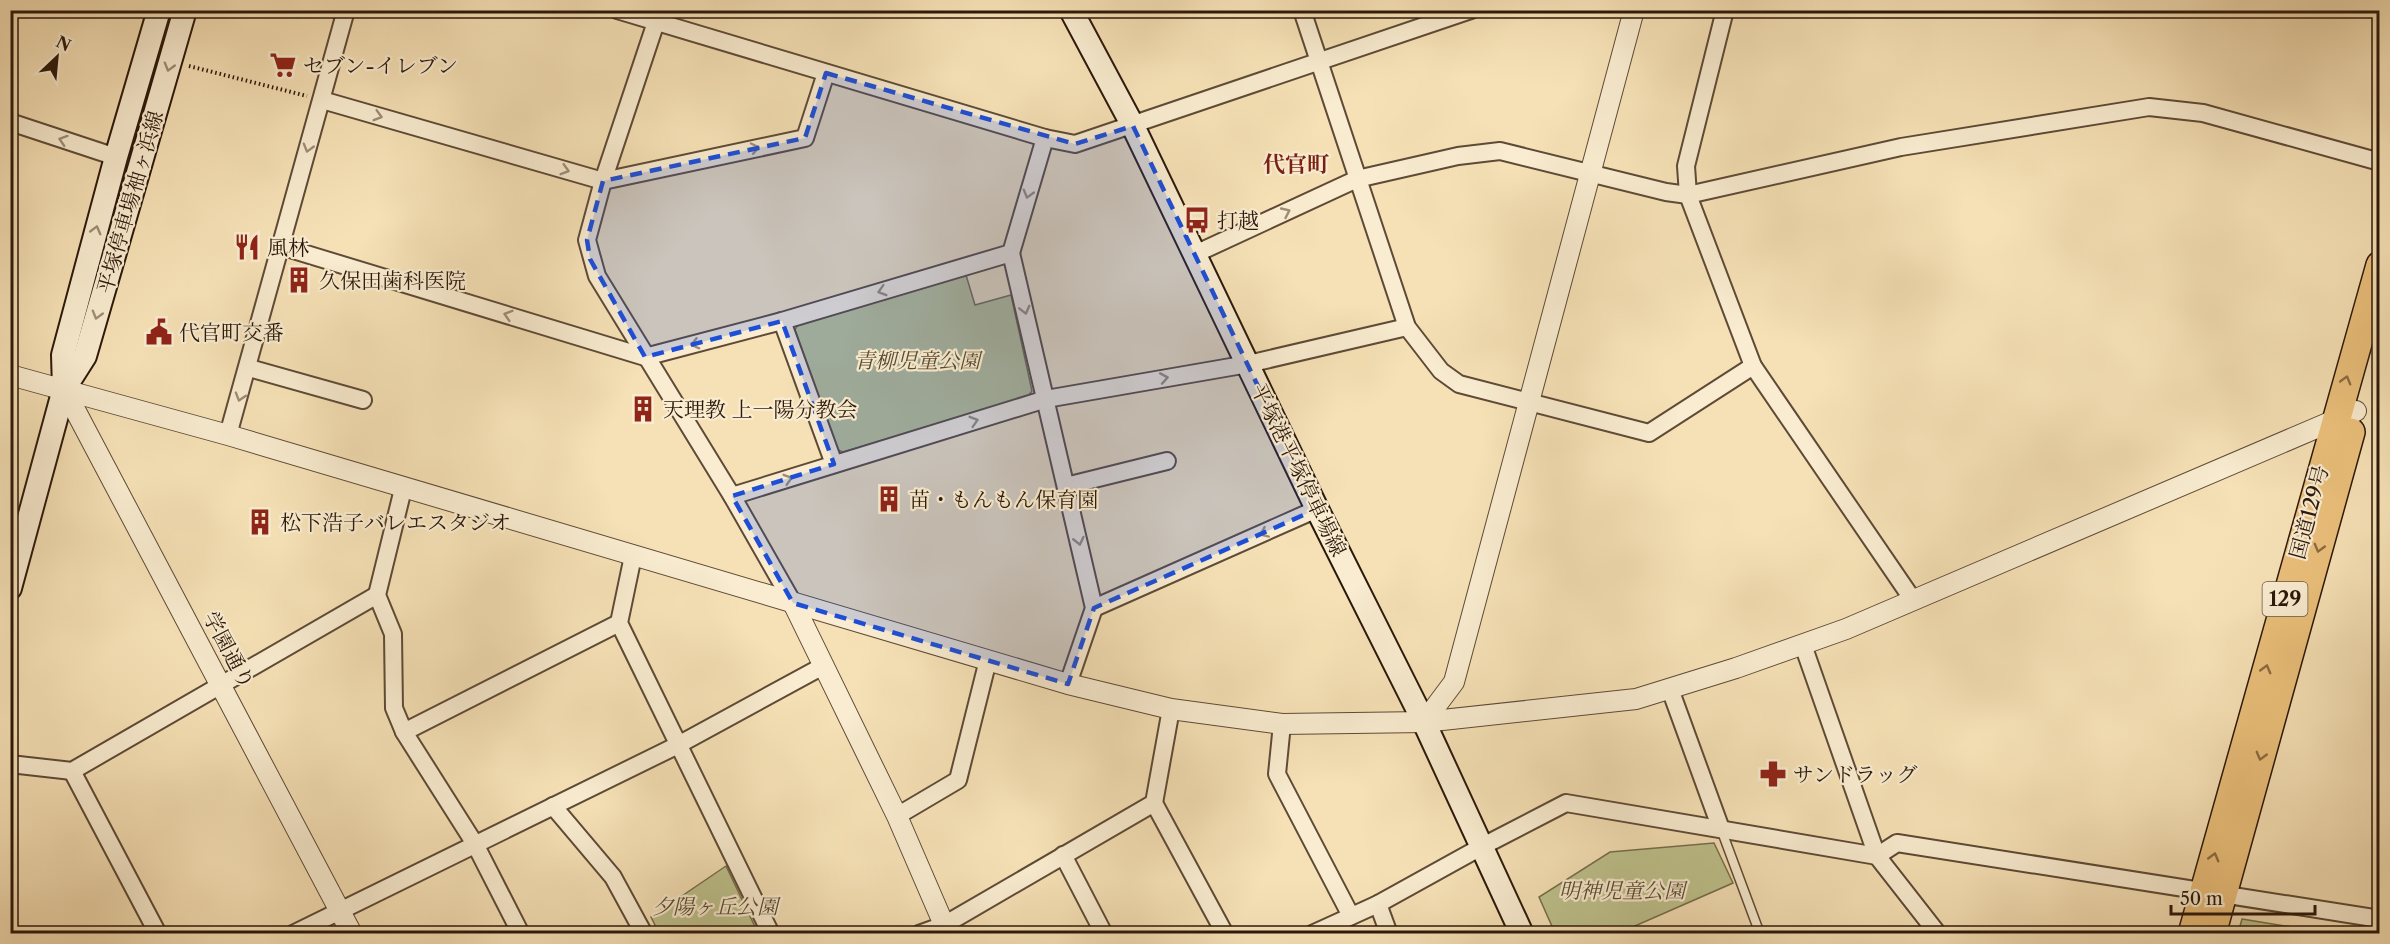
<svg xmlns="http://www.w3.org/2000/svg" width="2390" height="944" font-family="'Libre Caslon Text','Noto Serif JP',serif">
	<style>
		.green { fill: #bec28d; stroke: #756d4c; stroke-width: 1.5 }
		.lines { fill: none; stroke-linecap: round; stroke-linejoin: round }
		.service-casing { stroke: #5e4a36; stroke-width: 11 }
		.minor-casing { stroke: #5e4a36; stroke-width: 20 }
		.tertiary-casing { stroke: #5e4a36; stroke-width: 22 }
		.secondary-casing { stroke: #2c180b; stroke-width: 26 }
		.trunk-casing { stroke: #2c180b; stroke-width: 30 }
		.path { stroke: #2c180b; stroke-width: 4; stroke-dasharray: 1.5 3; stroke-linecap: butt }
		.service { stroke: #f9ecd0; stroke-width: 8 }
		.minor { stroke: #f9ecd0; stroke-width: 16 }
		.tertiary { stroke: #f9ecd0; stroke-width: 20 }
		.secondary { stroke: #f9ecd0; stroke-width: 22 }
		.trunk { stroke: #ebc07b; stroke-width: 27 }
		.oneway { stroke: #9d8d77 }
		.oneway2 { stroke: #8c6c43 }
		.marked { fill: #1d4ed8; fill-opacity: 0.2; stroke: #1d4ed8; stroke-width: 4.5; stroke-dasharray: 12 8; stroke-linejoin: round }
		.labels { text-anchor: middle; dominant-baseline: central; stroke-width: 4.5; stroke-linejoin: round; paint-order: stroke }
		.shield { fill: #f9ecd0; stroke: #6a5846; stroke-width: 1.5 }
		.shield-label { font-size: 20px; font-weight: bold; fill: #2c180b }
		.poi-label { font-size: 21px; fill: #2c180b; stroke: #f9ecd0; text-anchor: start }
		.street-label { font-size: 21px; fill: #2c180b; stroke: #f9ecd0 }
		.park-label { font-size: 21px; font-style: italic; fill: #584b32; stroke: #f9ecd0 }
		.neighbourhood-label { font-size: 22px; font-weight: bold; fill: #7a1f14; stroke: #f9ecd0 }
	</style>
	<rect width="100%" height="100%" fill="#f6e1b6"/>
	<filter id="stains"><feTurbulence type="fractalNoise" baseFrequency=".00333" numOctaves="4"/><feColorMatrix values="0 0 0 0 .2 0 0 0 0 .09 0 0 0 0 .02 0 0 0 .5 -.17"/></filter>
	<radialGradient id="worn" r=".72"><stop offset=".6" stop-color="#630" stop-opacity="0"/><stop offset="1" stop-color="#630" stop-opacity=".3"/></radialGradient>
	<g class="green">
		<path d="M 966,275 L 975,305 L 1011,295 L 1032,391 L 1028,396 L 843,452 L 838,450 L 795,330 L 797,326 Z"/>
		<path d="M 1714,843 L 1733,883 L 1619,933 L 1555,933 L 1539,897 L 1610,852 Z"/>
		<path d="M 726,866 L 758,933 L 659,933 L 651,917 Z"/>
		<path d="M 2242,919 L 2329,933 L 2238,933 Z"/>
	</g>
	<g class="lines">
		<g class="service-casing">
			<path id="service" d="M 1721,829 L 1760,934"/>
		</g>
		<g class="minor-casing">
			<g id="minor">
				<path d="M 617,10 L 1045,138 L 1075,144 L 1471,10"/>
				<path d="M 660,10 L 603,181 L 587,240 L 597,276 L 732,496 L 793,603"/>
				<path d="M 1302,10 L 1407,327 L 1441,371 L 1459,384 L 1649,433 L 1753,366"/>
				<path d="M 1725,10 L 1686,166 L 1688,195 L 1753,366 L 1913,600"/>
				<path d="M 322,100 L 603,181 L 805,138 L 826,73"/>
				<path d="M 10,122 L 116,157"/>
				<path d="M 280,246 L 645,357 L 782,321 L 1011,253 L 1045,138"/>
				<path d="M 1011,253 L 1094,608 L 1068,684"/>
				<path d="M 1195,254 L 1357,179 L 1458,156 L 1500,151 L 1666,192 L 1688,195 L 1901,147 L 2149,107 L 2203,113 L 2380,162"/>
				<path d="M 782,321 L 834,464"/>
				<path d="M 249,368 L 363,400"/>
				<path d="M 228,435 L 346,10"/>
				<path d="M 1066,486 L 1167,461"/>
				<path d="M 403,489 L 377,595 L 393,634 L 394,708 L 404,732 L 475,844 L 521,934"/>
				<path d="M 732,496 L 1046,399 L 1248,364 L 1407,327"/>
				<path d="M 633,556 L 619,623 L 771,934"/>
				<path d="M 1094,608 L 1317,509"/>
				<path d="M 1803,645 L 1877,856 L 1938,934"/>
				<path d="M 1670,689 L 1721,829"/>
				<path d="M 1282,724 L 1277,774 L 1351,916"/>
				<path d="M 404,732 L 619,623"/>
				<path d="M 10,764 L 72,771 L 377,595"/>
				<path d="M 72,771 L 158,934"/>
				<path d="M 1154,803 L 1225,934"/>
				<path d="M 553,806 L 613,877 L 644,934"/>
				<path d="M 897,816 L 958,780 L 988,660"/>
				<path d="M 1063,855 L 1104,934"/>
				<path d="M 1378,904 L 1389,934"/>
				<path d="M 293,934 L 678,745 L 823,666"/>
				<path d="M 919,934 L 944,925 L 1154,803 L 1171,709"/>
				<path d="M 1312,934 L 1378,904 L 1481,847 L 1566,803 L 1877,856 L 1897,843 L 2380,919"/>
			</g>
		</g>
		<g class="tertiary-casing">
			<g id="tertiary">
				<path d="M 10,375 L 228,435 L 1068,684 L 1171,709 L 1282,724 L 1424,722 L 1636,699 L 1736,668 L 1846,629 L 2356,411"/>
				<path d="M 64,389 L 352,934"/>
				<path d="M 793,603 L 897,816 L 948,934"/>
				<path d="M 1424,722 L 1454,682 L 1634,10"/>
			</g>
		</g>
		<g class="secondary-casing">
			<g id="secondary">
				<path d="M 1071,10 L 1133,126 L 1317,509 L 1424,722 L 1522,934"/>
				<path d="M 64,389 L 85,356 L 185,10"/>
				<path d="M 10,588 L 64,389 L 63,355 L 116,157 L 159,10"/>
			</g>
		</g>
		<g class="trunk-casing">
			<g id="trunk">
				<path d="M 2192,934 L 2380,265"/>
				<path d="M 2212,934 L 2351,432"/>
			</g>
		</g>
		<path class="path" d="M 189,66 L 307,96"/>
		<use href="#service" class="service"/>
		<use href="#minor" class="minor"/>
		<use href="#tertiary" class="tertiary"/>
		<use href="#secondary" class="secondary"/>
		<use href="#trunk" class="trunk"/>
	</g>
	<defs><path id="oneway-chevron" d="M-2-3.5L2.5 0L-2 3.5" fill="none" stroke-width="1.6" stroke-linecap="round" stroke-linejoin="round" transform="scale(1.5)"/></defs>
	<g class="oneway">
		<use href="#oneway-chevron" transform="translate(169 67) rotate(106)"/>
		<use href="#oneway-chevron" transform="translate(378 116) rotate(16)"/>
		<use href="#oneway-chevron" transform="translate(63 140) rotate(-162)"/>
		<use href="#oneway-chevron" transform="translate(308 148) rotate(106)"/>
		<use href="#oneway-chevron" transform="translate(755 148) rotate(-12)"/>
		<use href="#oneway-chevron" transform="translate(565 170) rotate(16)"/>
		<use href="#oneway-chevron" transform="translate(1028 194) rotate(106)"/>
		<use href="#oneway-chevron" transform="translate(1286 212) rotate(-25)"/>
		<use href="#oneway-chevron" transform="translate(96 230) rotate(-75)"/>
		<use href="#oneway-chevron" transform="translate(882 291) rotate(163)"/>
		<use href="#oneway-chevron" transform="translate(1025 310) rotate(76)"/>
		<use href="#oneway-chevron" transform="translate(97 315) rotate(106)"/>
		<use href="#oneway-chevron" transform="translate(508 315) rotate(-163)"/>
		<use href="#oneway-chevron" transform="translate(695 344) rotate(165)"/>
		<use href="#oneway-chevron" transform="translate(1164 378) rotate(-10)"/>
		<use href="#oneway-chevron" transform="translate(240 397) rotate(107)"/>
		<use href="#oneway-chevron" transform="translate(974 421) rotate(-17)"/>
		<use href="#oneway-chevron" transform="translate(788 479) rotate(-17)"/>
		<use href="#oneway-chevron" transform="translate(1264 533) rotate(156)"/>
		<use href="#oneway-chevron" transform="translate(1079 541) rotate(77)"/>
	</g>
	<g class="oneway2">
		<use href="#oneway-chevron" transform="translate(2346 380) rotate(-74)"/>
		<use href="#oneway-chevron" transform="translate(2319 548) rotate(105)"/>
		<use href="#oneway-chevron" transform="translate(2266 669) rotate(-75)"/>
		<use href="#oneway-chevron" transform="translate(2261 756) rotate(105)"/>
		<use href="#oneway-chevron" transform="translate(2214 857) rotate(-75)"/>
	</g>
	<path class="marked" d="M 826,73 L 1075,144 L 1133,126 L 1317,509 L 1094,608 L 1068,684 L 793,603 L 732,496 L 834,464 L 782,321 L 645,357 L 590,259 L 587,240 L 603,181 L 805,138 Z"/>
	<defs>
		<g id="supermarket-bare" transform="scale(2.07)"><path d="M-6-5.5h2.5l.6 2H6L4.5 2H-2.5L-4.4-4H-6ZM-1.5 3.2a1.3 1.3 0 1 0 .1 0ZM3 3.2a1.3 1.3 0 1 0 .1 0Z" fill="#8f2418" stroke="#f9ecd0" stroke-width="2.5" paint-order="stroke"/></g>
		<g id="bus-bare" transform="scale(2.07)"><path d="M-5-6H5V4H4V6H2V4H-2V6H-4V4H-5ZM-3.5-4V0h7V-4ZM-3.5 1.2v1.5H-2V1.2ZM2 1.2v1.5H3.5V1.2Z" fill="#8f2418" stroke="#f9ecd0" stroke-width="2.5" paint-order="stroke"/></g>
		<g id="restaurant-bare" transform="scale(2.07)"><path d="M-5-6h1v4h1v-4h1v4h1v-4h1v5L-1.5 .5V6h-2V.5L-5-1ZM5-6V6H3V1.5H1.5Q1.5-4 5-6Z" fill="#8f2418" stroke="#f9ecd0" stroke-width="2.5" paint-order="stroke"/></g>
		<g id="building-bare" transform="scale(2.07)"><path d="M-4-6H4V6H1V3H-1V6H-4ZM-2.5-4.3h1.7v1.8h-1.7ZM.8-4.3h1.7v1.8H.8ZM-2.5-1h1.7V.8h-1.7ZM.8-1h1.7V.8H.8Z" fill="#8f2418" stroke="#f9ecd0" stroke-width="2.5" paint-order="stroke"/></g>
		<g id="civic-bare" transform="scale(2.07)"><path d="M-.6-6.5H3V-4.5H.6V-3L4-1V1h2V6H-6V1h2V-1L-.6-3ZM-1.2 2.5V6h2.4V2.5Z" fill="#8f2418" stroke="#f9ecd0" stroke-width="2.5" paint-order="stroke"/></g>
		<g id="pharmacy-bare" transform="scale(2.07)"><path d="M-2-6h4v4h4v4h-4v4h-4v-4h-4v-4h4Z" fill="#8f2418" stroke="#f9ecd0" stroke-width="2.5" paint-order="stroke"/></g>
	</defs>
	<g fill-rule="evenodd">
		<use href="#supermarket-bare" x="283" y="65"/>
		<use href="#bus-bare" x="1197" y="220"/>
		<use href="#restaurant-bare" x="247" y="247"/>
		<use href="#building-bare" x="299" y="280"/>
		<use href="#civic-bare" x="159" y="332"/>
		<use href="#building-bare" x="643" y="409"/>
		<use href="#building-bare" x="889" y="499"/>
		<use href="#building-bare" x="260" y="522"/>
		<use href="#pharmacy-bare" x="1773" y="774"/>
	</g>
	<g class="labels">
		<rect class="shield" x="2262.5" y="582" width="45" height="34" rx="4.5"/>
		<g class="shield-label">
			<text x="2285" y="599">129</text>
		</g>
		<g class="poi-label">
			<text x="303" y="65">セブン-イレブン</text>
			<text x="1217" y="220">打越</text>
			<text x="267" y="247">風林</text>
			<text x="319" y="280">久保田歯科医院</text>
			<text x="179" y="332">代官町交番</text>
			<text x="663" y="409">天理教 上一陽分教会</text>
			<text x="909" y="499">苗・もんもん保育園</text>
			<text x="280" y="522">松下浩子バレエスタジオ</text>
			<text x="1793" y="774">サンドラッグ</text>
		</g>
		<g class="street-label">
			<text transform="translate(130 202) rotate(-74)">平塚停車場袖ヶ浜線</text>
			<text transform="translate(1299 470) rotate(64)">平塚港平塚停車場線</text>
			<text transform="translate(2309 512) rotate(-75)">国道129号</text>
			<text transform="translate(229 650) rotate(62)">学園通り</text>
		</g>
		<g class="park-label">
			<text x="917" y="360">青柳児童公園</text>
			<text x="1622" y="890">明神児童公園</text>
			<text x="715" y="906">夕陽ヶ丘公園</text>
		</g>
		<g class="neighbourhood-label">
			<text x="1296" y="164">代官町</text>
		</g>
	</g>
	<rect width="2390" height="944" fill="none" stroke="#f6e1b6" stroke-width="36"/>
	<rect x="12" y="12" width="2366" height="920" fill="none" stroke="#2c180b" stroke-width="3"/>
	<rect x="18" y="18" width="2354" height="908" fill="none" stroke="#2c180b" stroke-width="1.5"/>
	<g transform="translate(57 57) rotate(26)" stroke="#f9ecd0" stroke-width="4.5" paint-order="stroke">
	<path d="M0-4.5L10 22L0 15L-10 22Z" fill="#2c180b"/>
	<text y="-9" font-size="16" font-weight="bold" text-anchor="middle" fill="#2c180b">N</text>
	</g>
	<path d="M2171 905v9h144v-9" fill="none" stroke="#2c180b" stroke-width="3"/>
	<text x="2180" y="905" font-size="18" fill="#2c180b" stroke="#f9ecd0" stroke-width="4.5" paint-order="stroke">50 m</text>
	<rect width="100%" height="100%" filter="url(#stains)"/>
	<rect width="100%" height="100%" fill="url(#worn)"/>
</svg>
